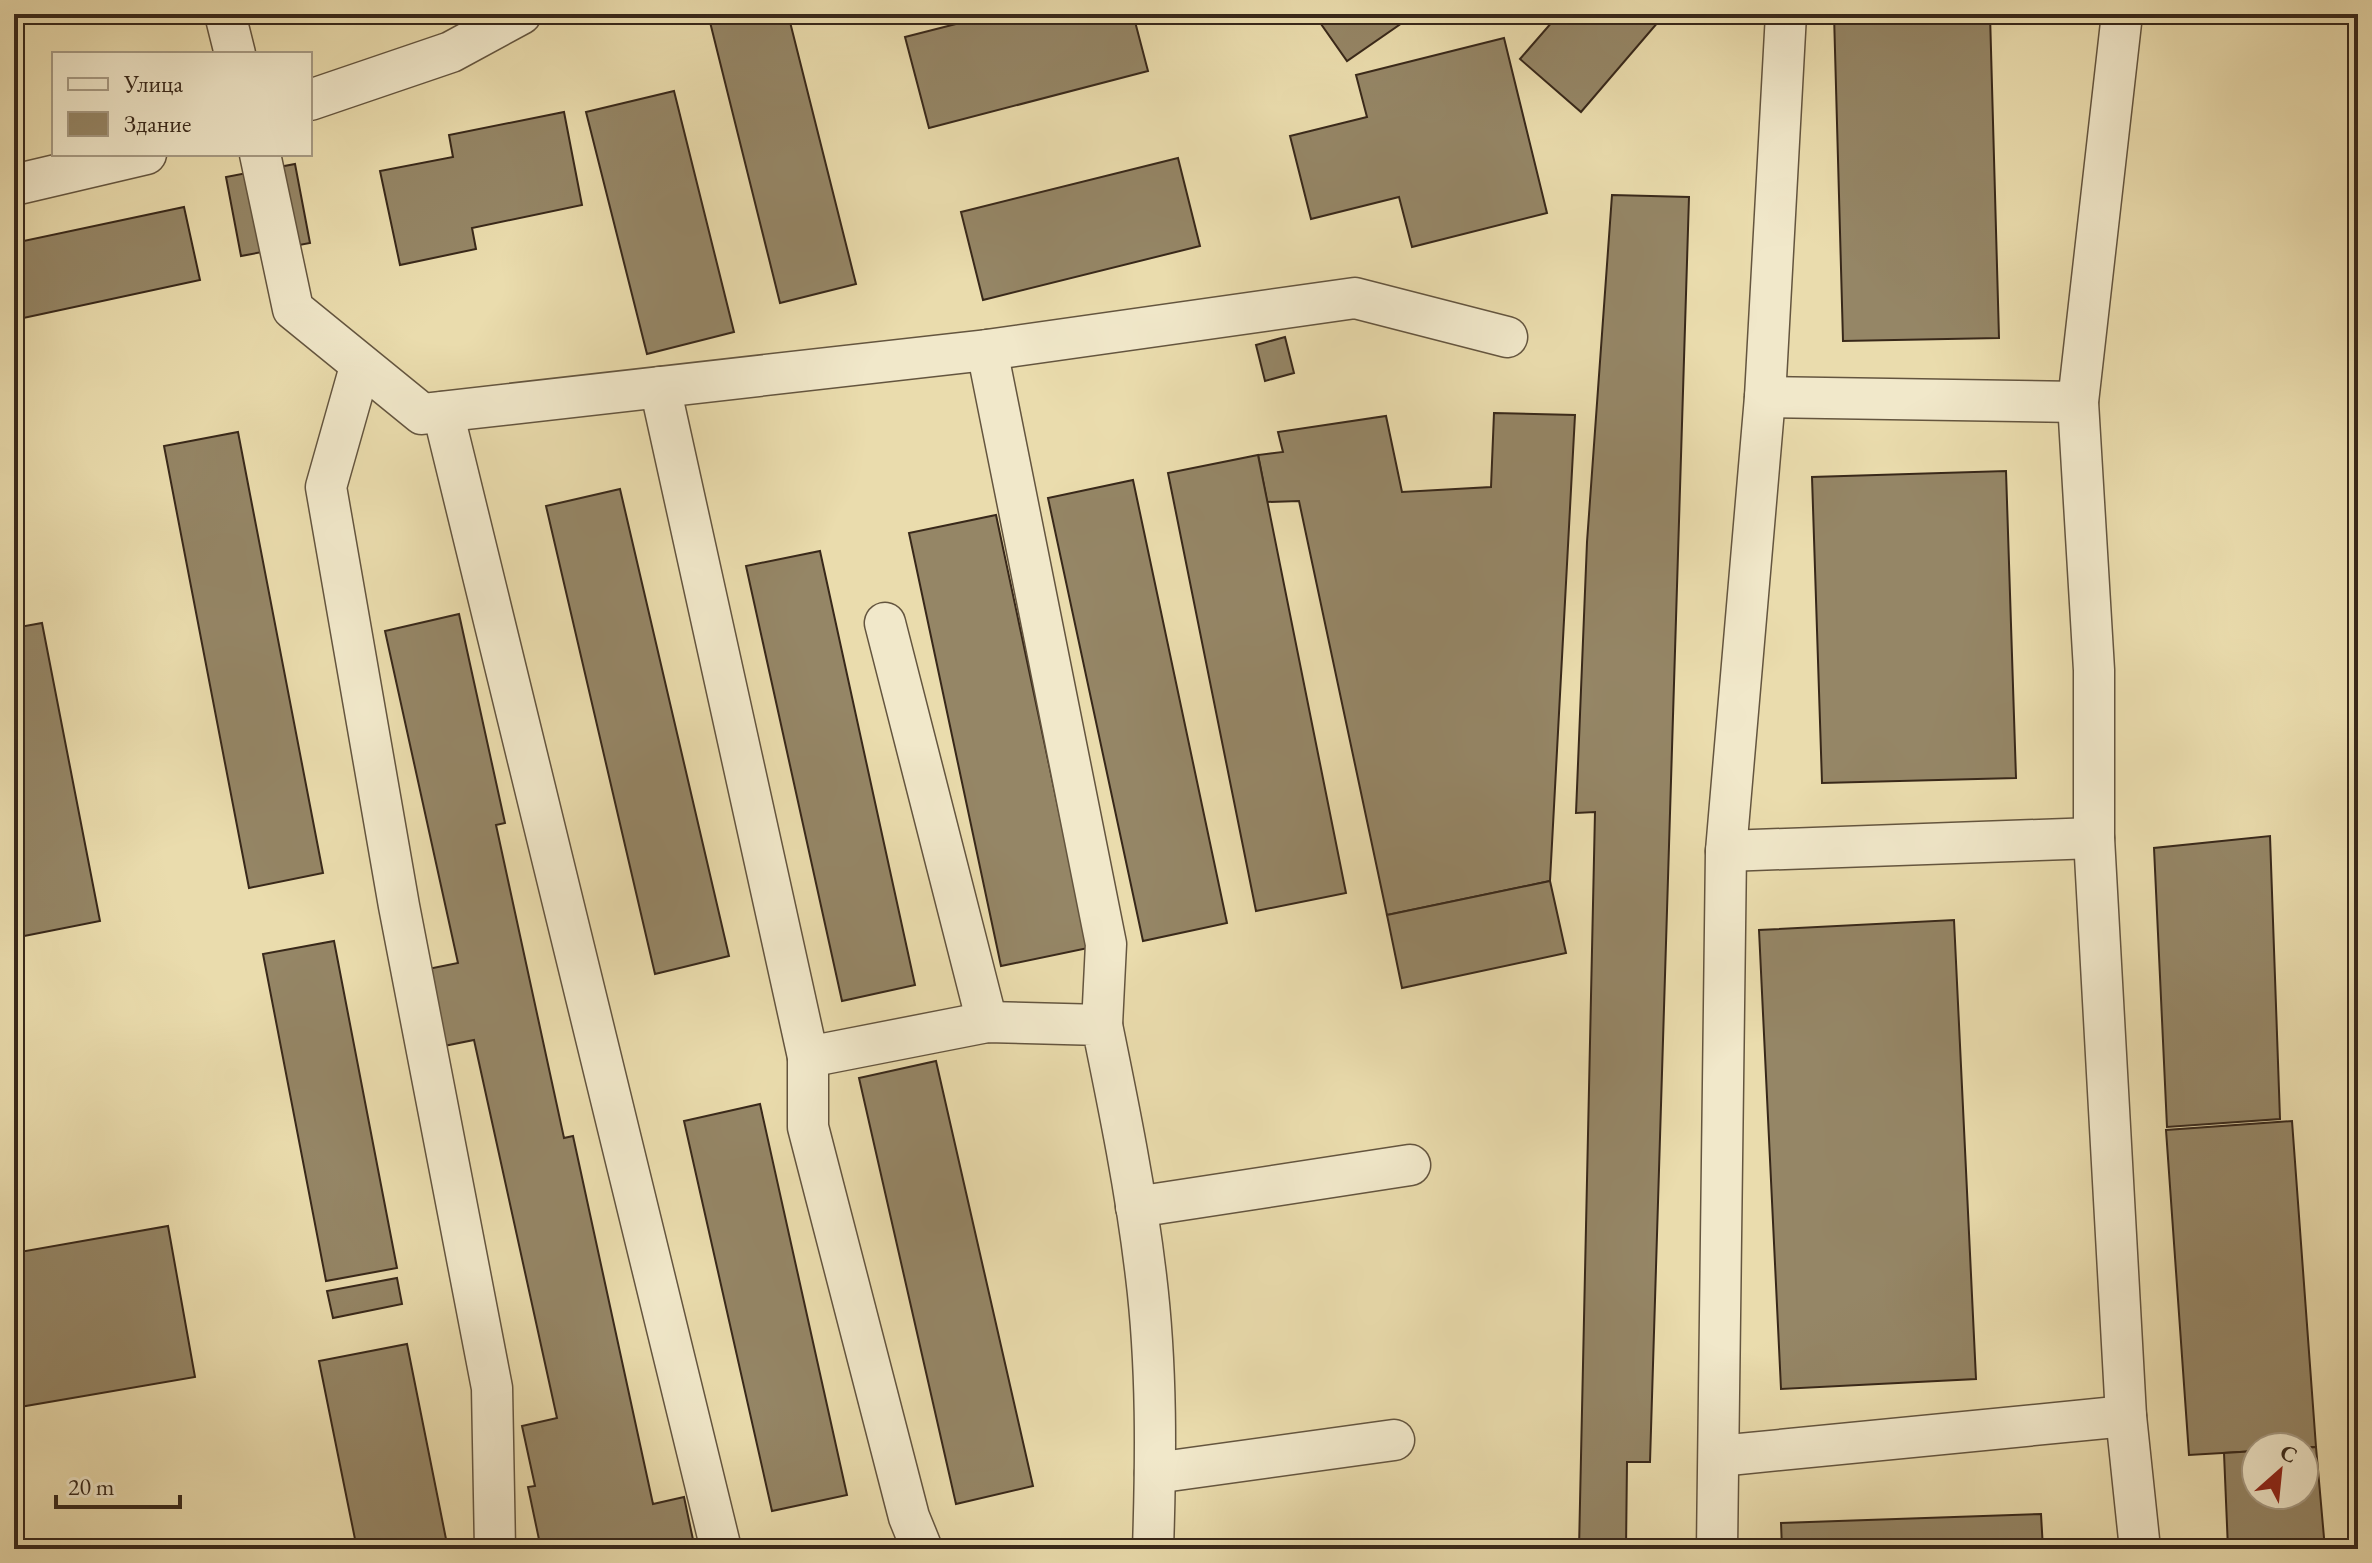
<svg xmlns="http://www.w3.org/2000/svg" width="2372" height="1563" font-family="'EB Garamond',serif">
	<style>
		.building { fill: #958666; stroke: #38281a; stroke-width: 2 }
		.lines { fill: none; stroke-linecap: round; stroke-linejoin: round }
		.minor-casing { stroke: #64553f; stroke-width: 43 }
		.minor { stroke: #f1e8ca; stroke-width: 40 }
	</style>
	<rect width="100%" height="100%" fill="#eadcad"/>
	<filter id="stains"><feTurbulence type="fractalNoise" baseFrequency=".0025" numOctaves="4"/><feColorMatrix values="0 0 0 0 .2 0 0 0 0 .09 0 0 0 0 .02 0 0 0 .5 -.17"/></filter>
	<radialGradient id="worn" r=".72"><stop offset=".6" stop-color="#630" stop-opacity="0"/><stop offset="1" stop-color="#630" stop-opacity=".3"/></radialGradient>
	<g class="building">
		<path d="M 708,14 L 788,14 L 856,284 L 780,303 Z"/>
		<path d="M 995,14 L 1133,14 L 1148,71 L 929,128 L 905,37 Z"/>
		<path d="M 1314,14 L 1415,14 L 1347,61 Z"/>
		<path d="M 1559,14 L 1665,14 L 1581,112 L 1520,59 Z"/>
		<path d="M 1834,14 L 1990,14 L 1999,338 L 1843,341 Z"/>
		<path d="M 1504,38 L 1547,213 L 1412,247 L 1399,197 L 1311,219 L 1290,136 L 1367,117 L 1356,75 Z"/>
		<path d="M 674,91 L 734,332 L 647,354 L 586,112 Z"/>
		<path d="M 564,112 L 582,205 L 472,228 L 476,249 L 400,265 L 380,171 L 453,157 L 449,135 Z"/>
		<path d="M 1178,158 L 1200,246 L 983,300 L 961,212 Z"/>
		<path d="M 295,164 L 310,243 L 241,256 L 226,177 Z"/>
		<path d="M 1612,195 L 1689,197 L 1650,1462 L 1627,1462 L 1626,1549 L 1579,1549 L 1595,812 L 1576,813 L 1587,542 Z"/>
		<path d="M 184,207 L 200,280 L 14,320 L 14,243 Z"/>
		<path d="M 1285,337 L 1294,373 L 1265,381 L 1256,345 Z"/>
		<path d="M 1494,413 L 1575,415 L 1550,881 L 1387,915 L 1299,501 L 1267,502 L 1258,455 L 1283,452 L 1278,432 L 1386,416 L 1402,492 L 1491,487 Z"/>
		<path d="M 238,432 L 323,873 L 249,888 L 164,446 Z"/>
		<path d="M 1258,455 L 1346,893 L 1256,911 L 1168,473 Z"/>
		<path d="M 2006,471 L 2016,778 L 1822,783 L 1812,477 Z"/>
		<path d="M 1133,480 L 1227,923 L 1143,941 L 1048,498 Z"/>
		<path d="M 620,489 L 729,956 L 655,974 L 546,506 Z"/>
		<path d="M 996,515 L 1088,948 L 1001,966 L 909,533 Z"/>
		<path d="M 820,551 L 915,985 L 842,1001 L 746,566 Z"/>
		<path d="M 459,614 L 505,823 L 496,825 L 564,1138 L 573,1136 L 653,1504 L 684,1497 L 695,1549 L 541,1549 L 528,1487 L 535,1486 L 522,1426 L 557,1418 L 474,1040 L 439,1047 L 423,970 L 458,963 L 385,631 Z"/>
		<path d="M 42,623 L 100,921 L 14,938 L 14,628 Z"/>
		<path d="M 2270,836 L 2280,1119 L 2167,1127 L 2154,848 Z"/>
		<path d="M 1550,881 L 1566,953 L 1402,988 L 1387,915 Z"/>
		<path d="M 1954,920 L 1976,1379 L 1781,1389 L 1759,930 Z"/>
		<path d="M 334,941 L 397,1268 L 326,1281 L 263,954 Z"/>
		<path d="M 936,1061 L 1033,1486 L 956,1504 L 859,1078 Z"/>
		<path d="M 760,1104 L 847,1495 L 772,1511 L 684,1121 Z"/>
		<path d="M 2292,1121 L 2316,1447 L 2256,1447 L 2256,1451 L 2189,1455 L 2166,1130 Z"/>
		<path d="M 168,1226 L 195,1377 L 14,1408 L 14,1253 Z"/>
		<path d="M 397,1278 L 402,1304 L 333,1318 L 327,1291 Z"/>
		<path d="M 407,1344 L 448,1549 L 357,1549 L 319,1361 Z"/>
		<path d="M 2316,1447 L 2325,1549 L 2228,1549 L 2224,1453 L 2256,1451 L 2256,1495 L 2304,1495 L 2304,1448 Z"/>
		<path d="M 2041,1514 L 2043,1549 L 1782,1549 L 1781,1523 Z"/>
	</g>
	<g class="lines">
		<g class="minor-casing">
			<g id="minor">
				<path d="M 225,14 L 235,54"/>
				<path d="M 2122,14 L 2078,402 L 2094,670 L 2094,838 L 2126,1416 L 2140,1549"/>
				<path d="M 310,100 L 451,52 L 521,14"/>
				<path d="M 260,154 L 293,309 L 422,414 L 987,350 L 1355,298 L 1507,337"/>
				<path d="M 14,185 L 146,154"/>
				<path d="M 987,350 L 1106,944 L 1102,1025"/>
				<path d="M 358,374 L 326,487 L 399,906 L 492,1388 L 495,1549"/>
				<path d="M 660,387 L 808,1057 L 987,1022 L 1102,1025 C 1119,1108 1136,1191 1146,1276 C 1157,1366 1156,1458 1153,1549"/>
				<path d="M 1765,397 L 2078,402"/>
				<path d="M 443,412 L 721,1549"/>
				<path d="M 885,623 L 987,1022"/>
				<path d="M 1726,851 L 2094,838"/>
				<path d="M 808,1057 L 808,1127 L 909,1517 L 922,1549"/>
				<path d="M 1136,1207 L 1410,1165"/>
				<path d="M 1719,1456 L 2126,1416"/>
				<path d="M 1155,1473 L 1394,1440"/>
				<path d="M 1717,1549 L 1726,851 L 1765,397 L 1786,14"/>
			</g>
		</g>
		<use href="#minor" class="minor"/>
	</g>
	<rect width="2372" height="1563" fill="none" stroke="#eadcad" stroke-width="48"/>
	<rect x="16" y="16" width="2340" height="1531" fill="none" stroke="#38281a" stroke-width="4"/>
	<rect x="24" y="24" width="2324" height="1515" fill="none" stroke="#38281a" stroke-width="2"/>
	<rect x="52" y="52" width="260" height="104" fill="#f1e8ca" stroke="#a79b84" stroke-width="2"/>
	<rect x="68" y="78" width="40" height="12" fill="#f1e8ca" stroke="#a79b84" stroke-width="2"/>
	<text x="124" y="92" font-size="24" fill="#38281a">Улица</text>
	<rect x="68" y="112" width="40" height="24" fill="#958666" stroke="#a79b84" stroke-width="2"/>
	<text x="124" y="132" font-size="24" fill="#38281a">Здание</text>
	<g transform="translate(2280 1471) rotate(27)"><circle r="38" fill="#f1e8ca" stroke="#a79b84" stroke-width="2"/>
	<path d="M0-6L14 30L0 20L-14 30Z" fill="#8f2418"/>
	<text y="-12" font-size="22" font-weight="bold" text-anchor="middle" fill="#38281a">С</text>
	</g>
	<path d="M56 1495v12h124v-12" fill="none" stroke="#38281a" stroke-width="4"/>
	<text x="68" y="1495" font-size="24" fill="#38281a" stroke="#f1e8ca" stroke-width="6" paint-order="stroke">20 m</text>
	<rect width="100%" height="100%" filter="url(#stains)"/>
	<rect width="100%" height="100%" fill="url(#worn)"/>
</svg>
